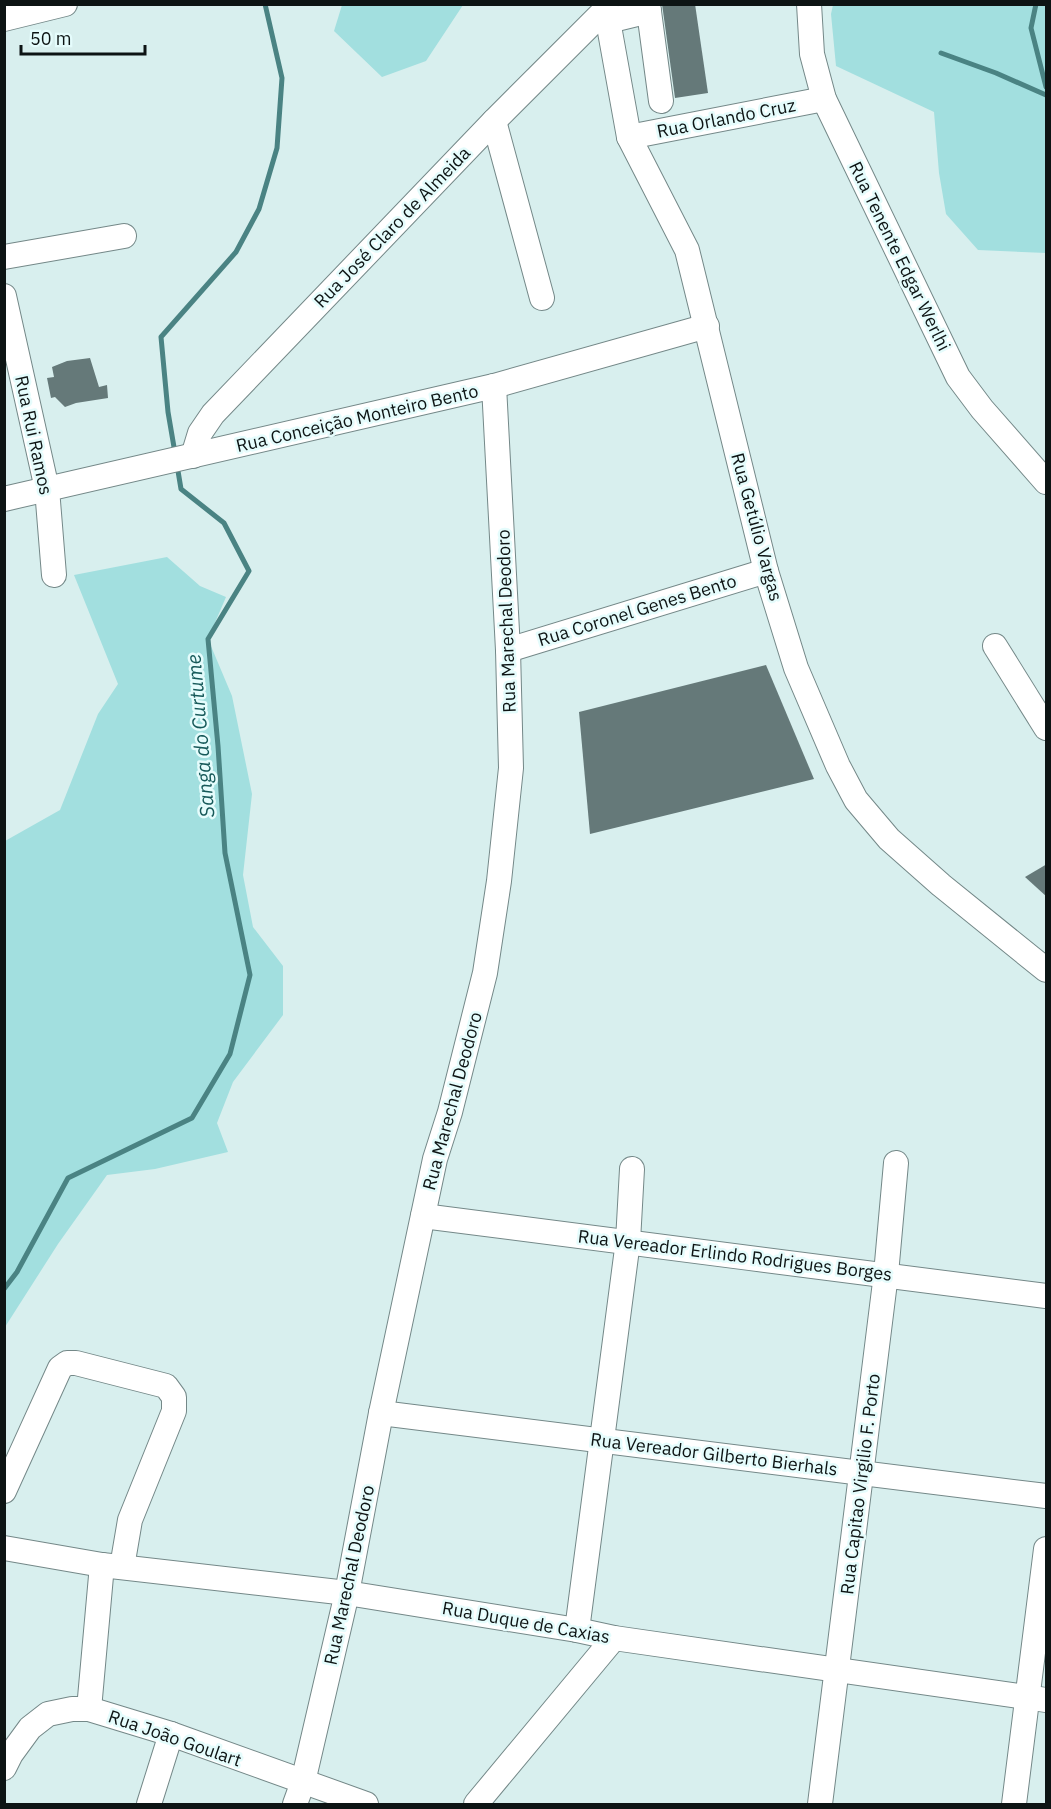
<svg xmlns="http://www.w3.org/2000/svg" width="1051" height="1809" font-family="'IBM Plex Sans',sans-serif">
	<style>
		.green { fill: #a2dfdf }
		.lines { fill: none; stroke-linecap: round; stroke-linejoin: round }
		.stream { stroke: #4a8383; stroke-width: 5 }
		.building { fill: #657979 }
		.minor-casing { stroke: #748888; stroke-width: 26 }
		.minor { stroke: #fff; stroke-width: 24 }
		.labels { text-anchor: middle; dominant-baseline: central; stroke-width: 5; stroke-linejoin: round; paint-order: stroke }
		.street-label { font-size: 18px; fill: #0d1414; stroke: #e5fcfc }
		.water-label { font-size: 20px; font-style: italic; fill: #165959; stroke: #e5fcfc }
	</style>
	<rect width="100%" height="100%" fill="#d8efee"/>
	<g class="green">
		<path d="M 342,5 L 342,4 L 463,5 L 426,61 L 382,77 L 334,31 Z"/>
		<path d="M 833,5 L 1046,5 L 1046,253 L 978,250 L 946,214 L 939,173 L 934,112 L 836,66 L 831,14 Z"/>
		<path d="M 167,557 L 200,586 L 226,597 L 208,639 L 232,696 L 252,794 L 243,875 L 253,927 L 283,966 L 283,1015 L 233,1082 L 217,1123 L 228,1152 L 155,1169 L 107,1175 L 58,1244 L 5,1327 L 5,841 L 60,810 L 98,714 L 118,684 L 74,575 Z"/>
	</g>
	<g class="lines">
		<g class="stream">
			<path d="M 1036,4 L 1031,28 L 1046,87"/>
			<path d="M 941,53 L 996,73 L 1046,95"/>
			<path d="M 175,453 L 168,412 L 161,337 L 236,252 L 259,209 L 277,148 L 282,78 L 265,4"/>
			<path d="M 4,1289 L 17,1272 L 68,1178 L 192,1118 L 230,1054 L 250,975 L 225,853 L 218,746 L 208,639 L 249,571 L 224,523 L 181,489 L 177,465"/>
		</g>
	</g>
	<g class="building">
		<path d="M 662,4 L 695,4 L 708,93 L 675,98 Z"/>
		<path d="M 90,358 L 99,387 L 107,385 L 108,398 L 76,403 L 65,407 L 55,397 L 51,398 L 47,378 L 54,377 L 52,367 L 67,361 Z"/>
		<path d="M 766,665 L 814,779 L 590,834 L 579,712 Z"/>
		<path d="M 1047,864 L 1047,897 L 1025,877 Z"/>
	</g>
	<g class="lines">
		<g class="minor-casing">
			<g id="minor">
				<path d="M 605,4 L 629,137 L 687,250 L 766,571 L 796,668 L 838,766 L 856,800 L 889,839 L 941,885 L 1046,970"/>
				<path d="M 648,4 L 661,101"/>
				<path d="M 809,4 L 812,54 L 824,99 L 958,377 L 982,409 L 1046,482"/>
				<path d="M 4,19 L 65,4"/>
				<path d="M 608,21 L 649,11"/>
				<path d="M 494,121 L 542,298"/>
				<path d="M 629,137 L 824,99"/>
				<path d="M 4,257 L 124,236"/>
				<path d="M 4,296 L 47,489 L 54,575"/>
				<path d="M 193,456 L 200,433 L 213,414 L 494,121 L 606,9"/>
				<path d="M 4,499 L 494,386 L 707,326"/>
				<path d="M 995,646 L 1046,728"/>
				<path d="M 508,650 L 766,571"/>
				<path d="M 423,1216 L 1046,1296"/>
				<path d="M 381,1413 L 1046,1496"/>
				<path d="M 4,1491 L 60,1368 L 67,1363 L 76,1363 L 166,1386 L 174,1397 L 174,1411 L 130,1520 L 122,1567"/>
				<path d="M 4,1548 L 102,1565 L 347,1593 L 577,1630 L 614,1638 L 1046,1700"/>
				<path d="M 577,1630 L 628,1241 L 632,1169"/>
				<path d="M 89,1709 L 102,1565"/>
				<path d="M 4,1768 L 11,1754 L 30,1728 L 48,1714 L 72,1709 L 89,1709 L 171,1734 L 366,1804"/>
				<path d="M 149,1804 L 171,1734"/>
				<path d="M 295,1804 L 303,1782 L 347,1593 L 381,1413 L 435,1159 L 450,1112 L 485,973 L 499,881 L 511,768 L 508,650 L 494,386"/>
				<path d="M 476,1804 L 614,1638"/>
				<path d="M 820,1804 L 886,1274 L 896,1163"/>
				<path d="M 1014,1804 L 1046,1549"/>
			</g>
		</g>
		<use href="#minor" class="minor"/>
	</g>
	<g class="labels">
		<g class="street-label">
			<text transform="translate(726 118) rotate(-11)">Rua Orlando Cruz</text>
			<text transform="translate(392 227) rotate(-46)">Rua José Claro de Almeida</text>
			<text transform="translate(900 256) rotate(64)">Rua Tenente Edgar Werlhi</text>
			<text transform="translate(357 418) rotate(-13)">Rua Conceição Monteiro Bento</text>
			<text transform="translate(34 435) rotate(78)">Rua Rui Ramos</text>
			<text transform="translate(757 527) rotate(75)">Rua Getúlio Vargas</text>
			<text transform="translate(637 610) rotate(-17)">Rua Coronel Genes Bento</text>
			<text transform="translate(506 621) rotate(-92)">Rua Marechal Deodoro</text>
			<text transform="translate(452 1101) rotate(-75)">Rua Marechal Deodoro</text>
			<text transform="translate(735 1255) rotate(7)">Rua Vereador Erlindo Rodrigues Borges</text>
			<text transform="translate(714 1454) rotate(7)">Rua Vereador Gilberto Bierhals</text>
			<text transform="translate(860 1484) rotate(-83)">Rua Capitao Virgilio F. Porto</text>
			<text transform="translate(349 1575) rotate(-78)">Rua Marechal Deodoro</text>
			<text transform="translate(526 1622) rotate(10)">Rua Duque de Caxias</text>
			<text transform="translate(175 1738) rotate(19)">Rua João Goulart</text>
		</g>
		<g class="water-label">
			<text transform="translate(200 736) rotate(-95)">Sanga do Curtume</text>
		</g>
	</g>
	<rect width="1051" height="1809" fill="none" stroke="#0d1414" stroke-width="12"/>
	<path d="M21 45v9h124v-9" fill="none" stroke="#0d1414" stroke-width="3"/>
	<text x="30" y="45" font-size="18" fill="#0d1414" stroke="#e5fcfc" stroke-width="4.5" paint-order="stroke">50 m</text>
</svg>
